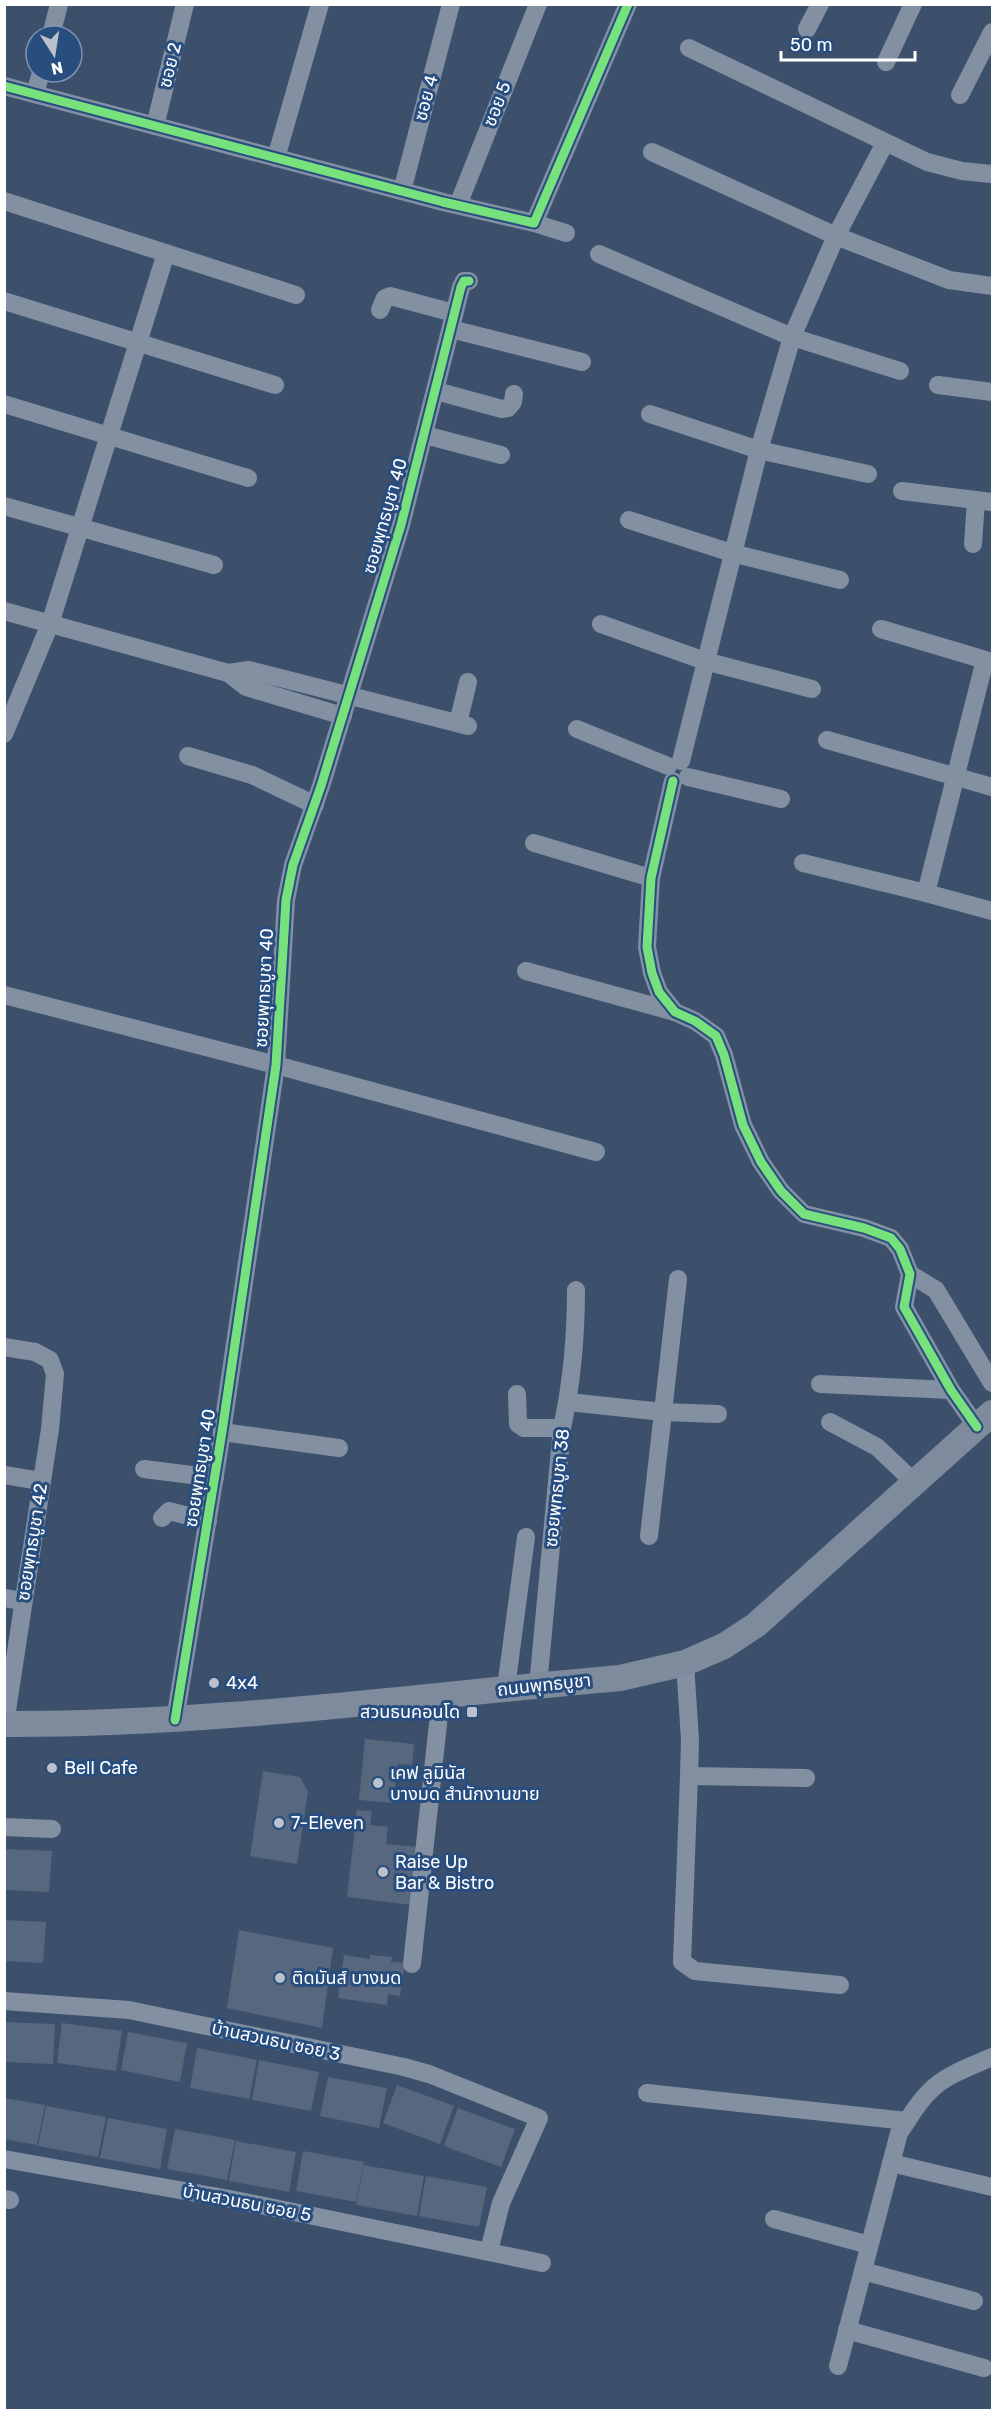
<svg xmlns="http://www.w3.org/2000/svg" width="997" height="2415" font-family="Rubik,'Noto Sans Thai',sans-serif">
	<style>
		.building { fill: #57677d }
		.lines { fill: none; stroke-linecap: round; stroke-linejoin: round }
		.street { stroke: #8290a1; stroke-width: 18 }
		.secondary { stroke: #7d8b9d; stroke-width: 26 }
		.cycleway-casing { stroke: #284d7f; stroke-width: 13 }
		.cycleway { stroke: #77e17e; stroke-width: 9 }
		.poi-dot { fill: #bbc2cb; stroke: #284d7f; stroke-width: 2 }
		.labels { text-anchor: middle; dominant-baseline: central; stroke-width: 6; stroke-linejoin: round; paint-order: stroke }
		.street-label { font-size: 18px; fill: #fff; stroke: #284d7f }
		.poi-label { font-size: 18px; fill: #fff; stroke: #284d7f; text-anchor: start }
	</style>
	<rect width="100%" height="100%" fill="#3c506b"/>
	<g class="building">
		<path d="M 365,1739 L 414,1744 L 412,1765 L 398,1764 L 393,1803 L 359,1800 Z"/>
		<path d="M 263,1771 L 300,1777 L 308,1791 L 297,1864 L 250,1856 Z"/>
		<path d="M 357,1810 L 372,1811 L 370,1825 L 388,1827 L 386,1844 L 418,1847 L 411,1905 L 347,1897 Z"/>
		<path d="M 4,1849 L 52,1851 L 49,1892 L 4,1890 Z"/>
		<path d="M 4,1920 L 46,1922 L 43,1963 L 4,1961 Z"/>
		<path d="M 239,1930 L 333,1948 L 322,2028 L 227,2008 Z"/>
		<path d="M 344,1955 L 370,1959 L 370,1955 L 392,1957 L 391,1962 L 405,1963 L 400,1996 L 388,1994 L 387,2005 L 338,1998 Z"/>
		<path d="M 4,2022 L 55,2024 L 53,2064 L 4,2062 Z"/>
		<path d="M 62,2023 L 122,2031 L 116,2071 L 57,2063 Z"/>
		<path d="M 128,2032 L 187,2043 L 180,2082 L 121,2070 Z"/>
		<path d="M 197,2048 L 257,2060 L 249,2099 L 190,2088 Z"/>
		<path d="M 259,2060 L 319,2072 L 311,2111 L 252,2100 Z"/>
		<path d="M 328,2077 L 387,2088 L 379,2128 L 320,2116 Z"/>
		<path d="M 397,2085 L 454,2106 L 440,2144 L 383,2123 Z"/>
		<path d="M 4,2098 L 45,2105 L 37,2145 L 4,2139 Z"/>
		<path d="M 46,2106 L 106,2117 L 98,2157 L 38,2146 Z"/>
		<path d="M 458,2108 L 515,2129 L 501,2167 L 444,2146 Z"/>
		<path d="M 108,2118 L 167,2129 L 160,2169 L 100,2158 Z"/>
		<path d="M 175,2129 L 235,2140 L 227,2180 L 167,2169 Z"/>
		<path d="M 236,2141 L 296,2152 L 289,2192 L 229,2181 Z"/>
		<path d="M 303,2151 L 364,2162 L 356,2202 L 296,2191 Z"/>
		<path d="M 364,2165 L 424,2176 L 417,2216 L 356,2205 Z"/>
		<path d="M 426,2176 L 487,2187 L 479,2227 L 419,2216 Z"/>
	</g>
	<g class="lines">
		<g class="street">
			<path d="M 807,29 L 820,4"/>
			<path d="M 51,36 L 59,4"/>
			<path d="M 689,48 L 927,162 L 962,171 L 992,174"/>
			<path d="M 886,62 L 913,4"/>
			<path d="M 4,86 L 443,202 L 534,223 L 628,4"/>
			<path d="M 35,94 L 41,72"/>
			<path d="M 960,95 L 992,32"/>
			<path d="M 155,126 L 185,4"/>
			<path d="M 652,152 L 836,236 L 949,280 L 992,286"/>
			<path d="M 276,158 L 320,4"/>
			<path d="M 402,191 L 451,4"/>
			<path d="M 4,201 L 296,295"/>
			<path d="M 458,205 L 538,4"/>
			<path d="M 534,223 L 566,233"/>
			<path d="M 599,254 L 792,337 L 900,371"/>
			<path d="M 4,301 L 275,385"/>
			<path d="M 380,310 L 385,298 L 390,296 L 454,313"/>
			<path d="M 451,329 L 582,362"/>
			<path d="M 938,385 L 992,392"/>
			<path d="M 436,391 L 502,409 L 508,408 L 513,402 L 514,394"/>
			<path d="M 4,404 L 248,478"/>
			<path d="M 650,414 L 759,450 L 868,474"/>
			<path d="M 425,435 L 501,455"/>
			<path d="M 902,491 L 992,502"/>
			<path d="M 4,506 L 214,565"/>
			<path d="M 629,520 L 732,553 L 840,580"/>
			<path d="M 973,544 L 976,500"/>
			<path d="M 4,611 L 228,673"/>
			<path d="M 601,624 L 705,661 L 812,689"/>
			<path d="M 881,629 L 992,662"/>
			<path d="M 343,716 L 246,687 L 228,673 L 249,670 L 468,726"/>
			<path d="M 458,723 L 468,682"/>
			<path d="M 577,729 L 668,766"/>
			<path d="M 4,734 L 50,624 L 166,253"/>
			<path d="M 827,740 L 992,787"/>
			<path d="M 188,756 L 252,775 L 315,805"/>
			<path d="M 681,761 L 759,450 L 792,337 L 836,236 L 885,143"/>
			<path d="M 688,777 L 781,799"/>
			<path d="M 673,781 L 651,878 L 647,947 L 652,973 L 659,992 L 675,1012 L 695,1021 L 716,1036 L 724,1055 L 743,1125 L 761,1162 L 781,1191 L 804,1214 L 864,1228 L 891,1238 L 900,1249 L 910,1274 L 904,1307 L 951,1390 L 977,1427"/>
			<path d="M 534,843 L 651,878"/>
			<path d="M 803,863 L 926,893 L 992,911"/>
			<path d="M 926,893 L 985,660"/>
			<path d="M 526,971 L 675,1012"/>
			<path d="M 4,995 L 276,1065 L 596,1152"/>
			<path d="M 910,1274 L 936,1290 L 992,1383"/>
			<path d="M 4,1347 L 35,1352 L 50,1360 L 55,1374 L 50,1429 L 5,1724"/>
			<path d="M 820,1384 L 951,1390"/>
			<path d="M 517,1394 L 518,1424 L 524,1428 L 562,1428"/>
			<path d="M 568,1402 L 663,1412 L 718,1414"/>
			<path d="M 830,1422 L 877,1447 L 915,1483"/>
			<path d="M 222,1432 L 339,1448"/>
			<path d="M 144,1469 L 215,1478"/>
			<path d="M 4,1475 L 41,1481"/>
			<path d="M 162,1518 L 169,1511 L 208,1521"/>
			<path d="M 649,1536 L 678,1279"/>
			<path d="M 4,1598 L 23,1601"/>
			<path d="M 685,1663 L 690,1740 L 689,1776 L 806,1778"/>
			<path d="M 538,1686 L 562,1428 C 572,1382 576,1337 576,1290"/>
			<path d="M 506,1688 L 526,1537"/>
			<path d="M 175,1720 L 222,1432 L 276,1065 L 286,900 L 293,865 L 321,786 L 401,525 L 461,287 L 464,281 L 469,281"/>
			<path d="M 689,1776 L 682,1962 L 695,1971 L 840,1985"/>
			<path d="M 4,1827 L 52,1829"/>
			<path d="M 412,1964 L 441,1696"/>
			<path d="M 4,2001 L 129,2010 L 404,2067 L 429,2074 L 539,2118 L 501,2203 L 489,2251"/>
			<path d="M 647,2093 L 907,2121"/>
			<path d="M 4,2159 L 230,2199 L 542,2263"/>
			<path d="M 891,2163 L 992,2187"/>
			<path d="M 4,2199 L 10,2200"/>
			<path d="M 774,2219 L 869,2245"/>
			<path d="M 863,2271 L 974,2301"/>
			<path d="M 847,2330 L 984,2368"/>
			<path d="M 838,2366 L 899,2133 C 909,2119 917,2103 930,2091 C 945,2075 972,2066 992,2057"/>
		</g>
		<path class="secondary" d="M 4,1724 C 211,1725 415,1696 620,1678 L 685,1663 L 724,1646 L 756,1625 L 992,1413"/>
		<g class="cycleway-casing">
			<g id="cycleway">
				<path d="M 4,86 L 443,202 L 534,223 L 628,4"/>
				<path d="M 673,781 L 651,878 L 647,947 L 652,973 L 659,992 L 675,1012 L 695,1021 L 716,1036 L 724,1055 L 743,1125 L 761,1162 L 781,1191 L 804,1214 L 864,1228 L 891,1238 L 900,1249 L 910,1274 L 904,1307 L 951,1390 L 977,1427"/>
				<path d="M 175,1720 L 222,1432 L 276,1065 L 286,900 L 293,865 L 321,786 L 401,525 L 461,287 L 464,281 L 469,281"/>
			</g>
		</g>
		<use href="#cycleway" class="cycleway"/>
	</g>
	<g class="poi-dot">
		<circle cx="214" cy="1683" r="6"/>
		<rect x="466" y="1706" width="12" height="12" rx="3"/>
		<circle cx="52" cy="1768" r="6"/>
		<circle cx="378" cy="1783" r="6"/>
		<circle cx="279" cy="1823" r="6"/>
		<circle cx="383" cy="1872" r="6"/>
		<circle cx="280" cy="1978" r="6"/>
	</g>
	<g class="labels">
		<g class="street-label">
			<text transform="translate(170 65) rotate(-76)">ซอย 2</text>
			<text transform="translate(426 98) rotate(-75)">ซอย 4</text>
			<text transform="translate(497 104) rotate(-69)">ซอย 5</text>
			<text transform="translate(385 516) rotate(-74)">ซอยพุทธบูชา 40</text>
			<text transform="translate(264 988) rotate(-87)">ซอยพุทธบูชา 40</text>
			<text transform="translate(200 1468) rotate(-81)">ซอยพุทธบูชา 40</text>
			<text transform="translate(557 1488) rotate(-84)">ซอยพุทธบูชา 38</text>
			<text transform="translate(32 1542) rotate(-81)">ซอยพุทธบูชา 42</text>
			<text transform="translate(544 1685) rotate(-6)">ถนนพุทธบูชา</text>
			<text transform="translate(276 2041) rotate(12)">บ้านสวนธน ซอย 3</text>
			<text transform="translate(247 2203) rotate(11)">บ้านสวนธน ซอย 5</text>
		</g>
		<g class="poi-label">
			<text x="226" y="1683">4x4</text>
			<text x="460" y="1712" text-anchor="end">สวนธนคอนโด</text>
			<text x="64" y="1768">Bell Cafe</text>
			<text x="390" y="1773">เคฟ ลูมินัส<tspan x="390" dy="21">บางมด สำนักงานขาย</tspan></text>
			<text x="291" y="1823">7-Eleven</text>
			<text x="395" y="1862">Raise Up<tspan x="395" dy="21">Bar &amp; Bistro</tspan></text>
			<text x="292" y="1978">ติดมันส์ บางมด</text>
		</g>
	</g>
	<rect width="997" height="2415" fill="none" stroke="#ffffff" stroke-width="12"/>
	<g transform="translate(54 54) rotate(168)"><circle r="28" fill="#284d7f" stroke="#7e94b2" stroke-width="1.5"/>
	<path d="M0-4.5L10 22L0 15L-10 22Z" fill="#bbc2cb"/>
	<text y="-9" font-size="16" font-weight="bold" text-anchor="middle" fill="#ffffff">N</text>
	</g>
	<path d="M781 51v9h134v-9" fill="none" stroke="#ffffff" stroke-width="3"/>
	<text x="790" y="51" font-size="18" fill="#ffffff" stroke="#284d7f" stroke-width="4.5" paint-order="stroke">50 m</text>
</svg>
